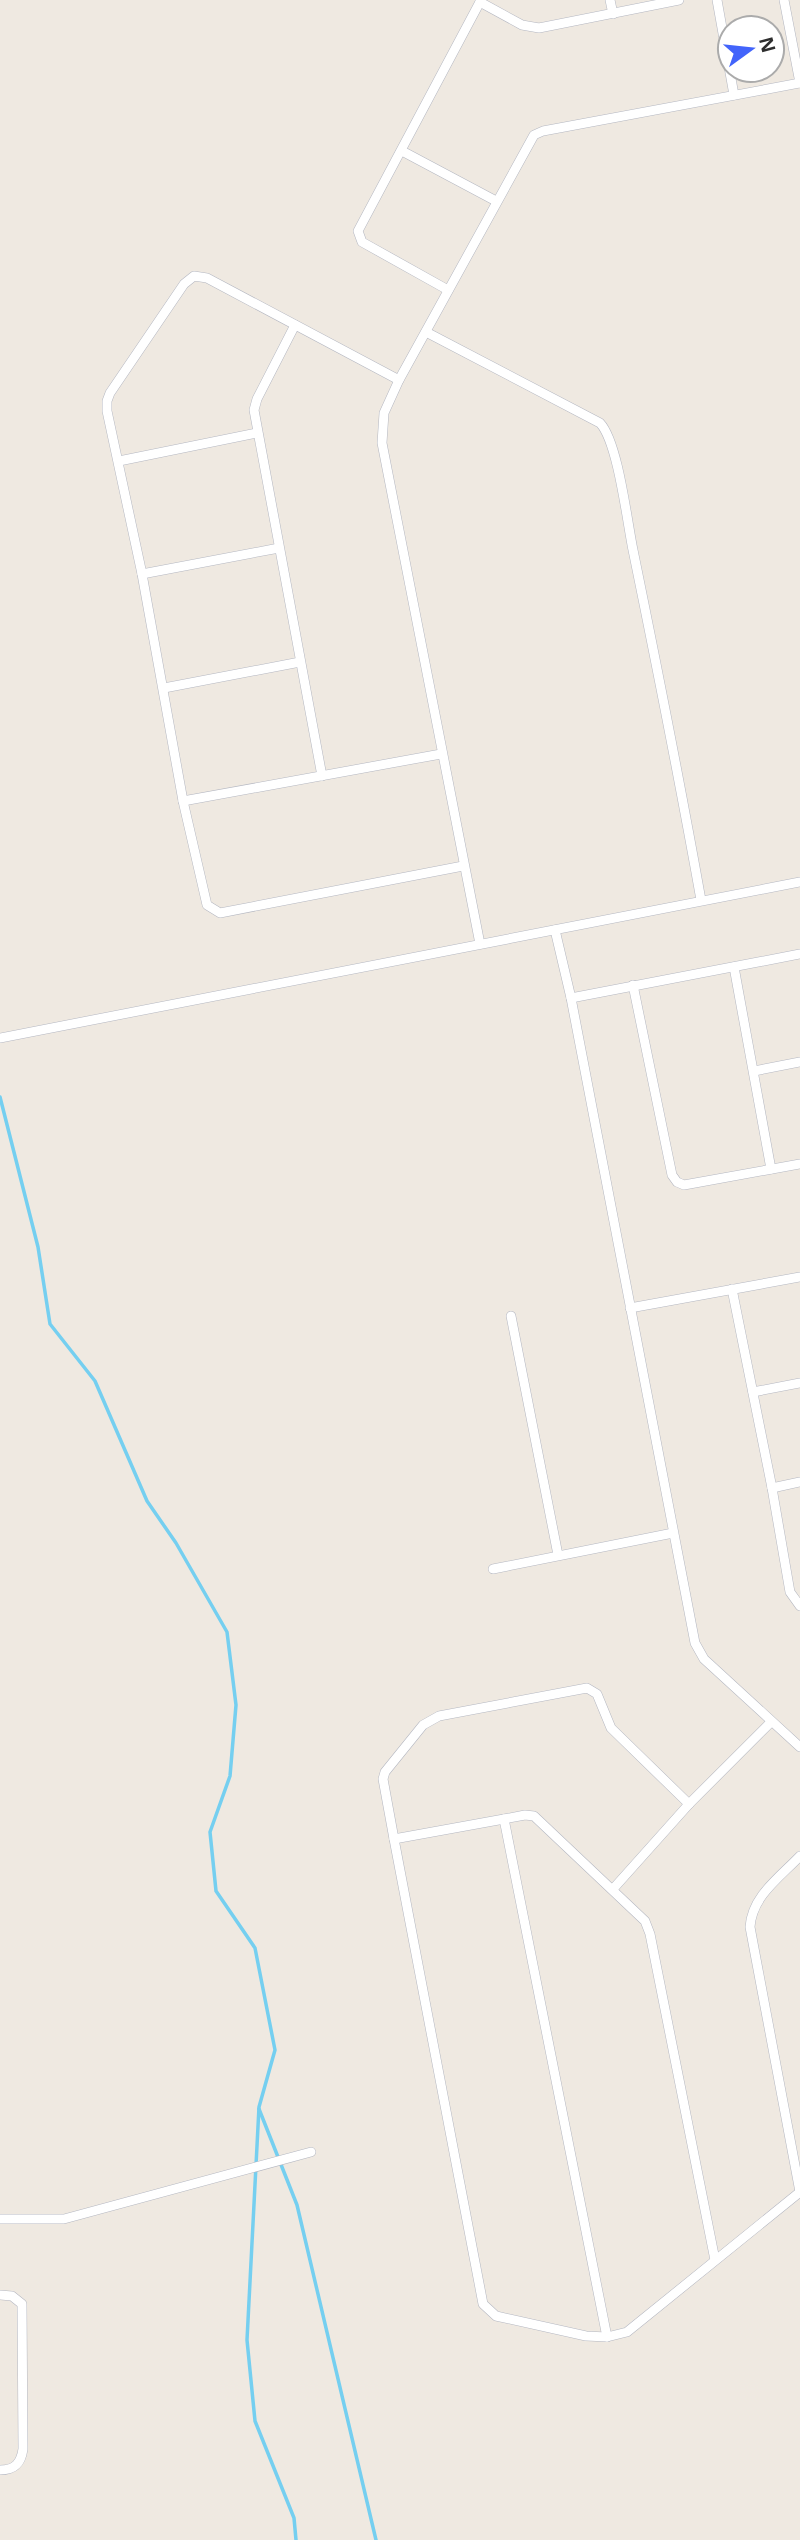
<svg xmlns="http://www.w3.org/2000/svg" width="800" height="2540" font-family="'Noto Sans',sans-serif">
	<style>
		.lines { fill: none; stroke-linecap: round; stroke-linejoin: round }
		.stream { stroke: #75cff0; stroke-width: 3.5 }
		.street-casing { stroke: #b4b7c1; stroke-width: 10 }
		.street { stroke: #fff; stroke-width: 9 }
	</style>
	<rect width="100%" height="100%" fill="#efe9e1"/>
	<g class="lines">
		<g class="stream">
			<path d="M 0,1097 L 38,1247 L 50,1324 L 95,1381 L 147,1501 L 176,1543 L 227,1632 L 236,1705 L 230,1776 L 210,1832 L 216,1891 L 255,1948 L 275,2050 L 259,2107 L 247,2340 L 255,2421 L 294,2518 L 296,2540"/>
			<path d="M 259,2109 L 297,2205 L 376,2540"/>
		</g>
		<g class="street-casing">
			<g id="street">
				<path d="M 610,0 L 613,14"/>
				<path d="M 717,0 L 734,95"/>
				<path d="M 784,0 L 800,83"/>
				<path d="M 480,2 L 522,25 L 539,28 L 679,0"/>
				<path d="M 402,151 L 496,201"/>
				<path d="M 448,290 L 362,242 L 358,231 L 481,0"/>
				<path d="M 295,325 L 257,399 L 254,410 L 322,776"/>
				<path d="M 426,332 L 600,423 C 618,442 627,521 633,550 C 657,667 680,783 701,900"/>
				<path d="M 399,380 L 207,278 L 194,276 L 184,284 L 110,393 L 107,401 L 107,411 L 142,574 L 183,801 L 207,905 L 220,913 L 463,866"/>
				<path d="M 119,461 L 257,433"/>
				<path d="M 142,574 L 279,548"/>
				<path d="M 164,688 L 300,662"/>
				<path d="M 183,801 L 441,754"/>
				<path d="M 555,930 L 571,998 L 695,1643 L 704,1659 L 800,1747"/>
				<path d="M 480,944 L 382,443 L 384,413 L 399,380 L 534,135 L 543,131 L 800,83"/>
				<path d="M 734,967 L 771,1169"/>
				<path d="M 633,985 L 672,1175 L 677,1182 L 684,1185 L 800,1164"/>
				<path d="M 571,998 L 800,954"/>
				<path d="M 0,1038 L 800,882"/>
				<path d="M 754,1071 L 800,1062"/>
				<path d="M 732,1289 L 772,1488 L 790,1592 L 800,1606"/>
				<path d="M 630,1308 L 800,1277"/>
				<path d="M 511,1316 L 558,1555"/>
				<path d="M 753,1392 L 800,1383"/>
				<path d="M 772,1488 L 800,1482"/>
				<path d="M 493,1569 L 673,1533"/>
				<path d="M 689,1804 L 611,1728 L 597,1694 L 587,1688 L 439,1716 L 423,1725 L 385,1772 L 383,1779 L 394,1839 L 483,2304 L 496,2316 L 586,2336 L 607,2337 L 627,2332 L 800,2192"/>
				<path d="M 504,1819 L 607,2337"/>
				<path d="M 394,1839 L 504,1819 L 525,1815 L 534,1816 L 645,1921 L 650,1934 L 715,2260"/>
				<path d="M 613,1889 L 689,1804 L 771,1722"/>
				<path d="M 800,2192 L 750,1927 C 752,1896 780,1877 800,1856"/>
				<path d="M 0,2219 L 64,2219 L 311,2152"/>
				<path d="M 0,2295 L 12,2296 L 22,2304 L 23,2449 C 21,2463 15,2470 0,2470"/>
			</g>
		</g>
		<use href="#street" class="street"/>
	</g>
	<g transform="translate(751 49) rotate(75)"><circle r="33" fill="#ffffff" stroke="#ababab" stroke-width="2"/>
	<path d="M0-5L12 26L0 18L-12 26Z" fill="#4264fb"/>
	<text y="-10" font-size="19" font-weight="bold" text-anchor="middle" fill="#2e2e2e">N</text>
	</g>
</svg>
